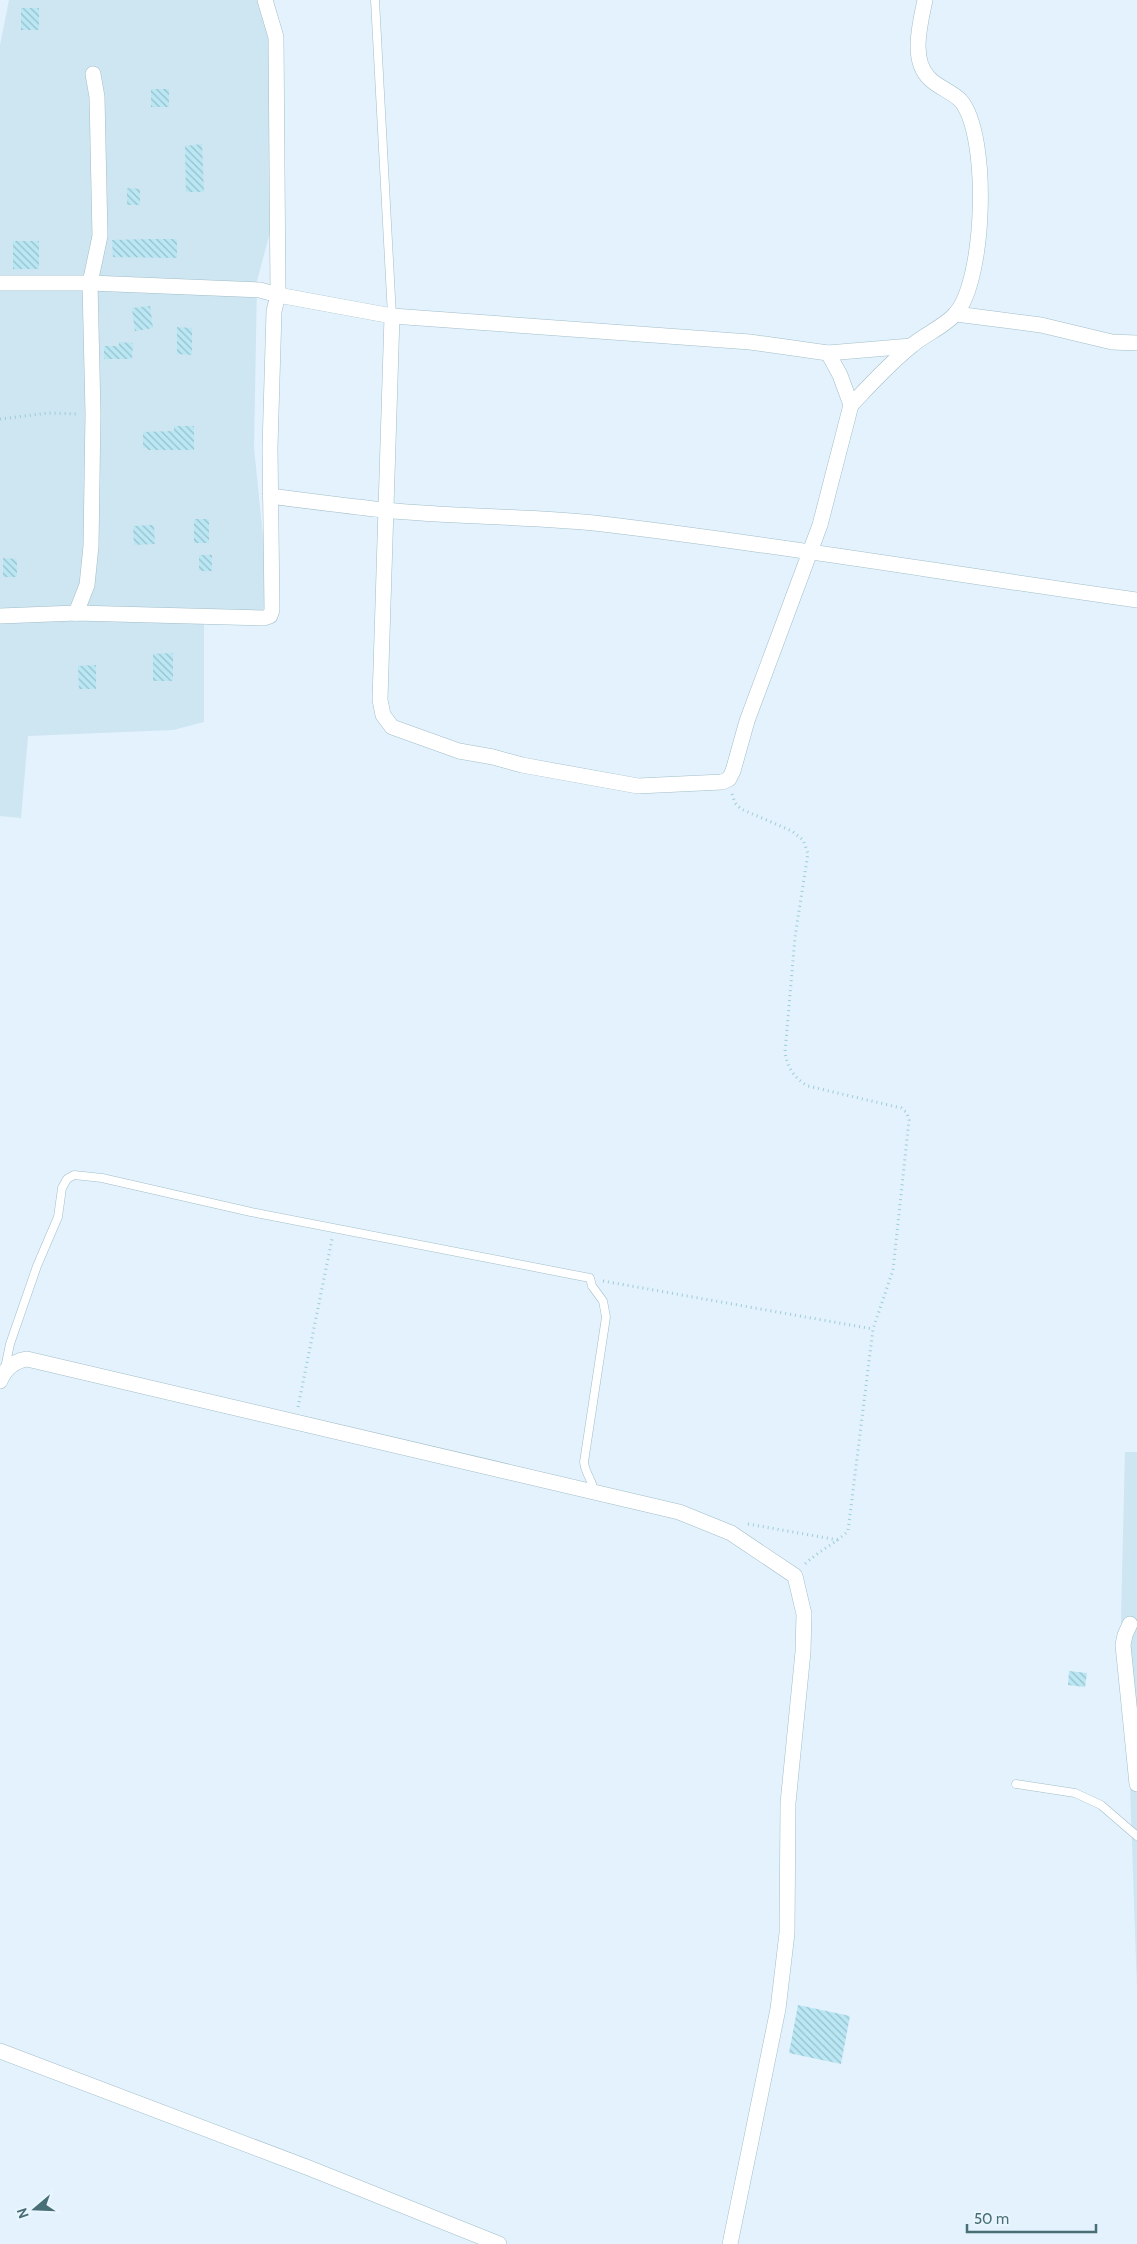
<svg xmlns="http://www.w3.org/2000/svg" width="1137" height="2244" font-family="Cabin,sans-serif">
	<style>
		.residential { fill: #cee5f2 }
		.building { fill: url(#building-back-hatch) }
		.lines { fill: none; stroke-linecap: round; stroke-linejoin: round }
		.lane-casing { stroke: #a1bec8; stroke-width: 9 }
		.street-casing { stroke: #a1bec8; stroke-width: 16 }
		.path { stroke: #9dccd9; stroke-width: 3; stroke-dasharray: 1 4; stroke-linecap: butt }
		.lane { stroke: #fff; stroke-width: 8 }
		.street { stroke: #fff; stroke-width: 15 }
	</style>
	<defs>
		<pattern id="building-back-hatch" width="6" height="6" patternUnits="userSpaceOnUse" patternTransform="scale(1.25)"><rect width="6" height="6" fill="#b9e7f4"/><path d="M-1 5l2 2M0 0l6 6M5-1l2 2" fill="none" stroke="#98bfca"/></pattern>
	</defs>
	<rect width="100%" height="100%" fill="#e3f2fd"/>
	<g class="residential">
		<path d="M 9,0 L 263,0 L 274,38 L 274,137 L 270,232 L 257,281 L 254,448 L 271,615 L 204,610 L 204,722 L 173,730 L 28,736 L 21,818 L 0,816 L 0,45 Z"/>
		<path d="M 1125,1452 L 1137,1452 L 1137,1988 L 1130,1786 L 1121,1618 Z"/>
	</g>
	<g class="building">
		<rect x="21" y="8" width="18" height="22"/>
		<rect x="151" y="89" width="18" height="18"/>
		<path d="M 202,144 L 204,192 L 186,192 L 185,146 Z"/>
		<path d="M 127,188 L 140,189 L 140,205 L 127,205 Z"/>
		<path d="M 148,239 L 177,239 L 177,258 L 113,257 L 112,240 Z"/>
		<rect x="13" y="241" width="26" height="28"/>
		<path d="M 150,306 L 153,328 L 135,331 L 132,308 Z"/>
		<path d="M 177,327 L 192,328 L 192,355 L 177,354 Z"/>
		<path d="M 119,342 L 133,343 L 132,359 L 104,359 L 104,346 L 119,346 Z"/>
		<path d="M 174,426 L 194,426 L 194,450 L 147,450 L 147,448 L 143,448 L 143,432 L 174,431 Z"/>
		<rect x="194" y="519" width="15" height="24"/>
		<path d="M 154,525 L 155,544 L 134,545 L 133,526 Z"/>
		<rect x="199" y="555" width="13" height="16"/>
		<path d="M 3,558 L 17,559 L 17,577 L 3,577 Z"/>
		<path d="M 173,653 L 173,681 L 153,681 L 153,654 Z"/>
		<path d="M 96,665 L 96,689 L 79,689 L 78,666 Z"/>
		<path d="M 1069,1671 L 1087,1673 L 1085,1687 L 1068,1685 Z"/>
		<path d="M 798,2005 L 850,2016 L 841,2064 L 789,2053 Z"/>
	</g>
	<g class="lines">
		<g class="lane-casing">
			<g id="lane">
				<path d="M 375,0 L 392,316"/>
				<path d="M 5,1368 L 10,1344 L 37,1266 L 58,1217 L 62,1188 L 67,1179 L 74,1175 L 102,1178 L 251,1212 L 590,1278 L 592,1286 L 603,1301 L 606,1317 L 584,1462 C 585,1474 594,1482 594,1493"/>
				<path d="M 1016,1784 L 1075,1793 L 1101,1805 L 1137,1836"/>
			</g>
		</g>
		<g class="street-casing">
			<g id="street">
				<path d="M 0,283 L 90,283 L 260,290 L 278,295 L 392,316 L 750,342 L 828,353 L 840,375 L 851,405 L 820,525 L 747,721 L 733,771 L 729,779 L 722,782 L 638,786 L 522,765 L 493,757 L 459,751 L 392,727 L 383,715 L 380,700 L 392,316"/>
				<path d="M 956,314 L 1041,325 L 1112,342 L 1137,343"/>
				<path d="M 828,353 L 911,346"/>
				<path d="M 851,405 C 870,385 889,364 910,347 C 923,335 946,326 956,313 C 985,280 990,136 961,101 C 953,92 939,88 930,79 C 910,61 920,24 925,0"/>
				<path d="M 270,496 C 308,501 346,506 384,510 C 453,517 524,516 594,523 C 776,544 956,575 1137,600"/>
				<path d="M 76,613 L 87,585 L 91,546 L 93,414 L 90,283 L 100,236 L 97,97 L 93,74"/>
				<path d="M 0,616 L 76,613 L 264,618 L 270,616 L 272,610 L 270,447 L 274,311 L 278,295 L 276,37 L 265,0"/>
				<path d="M 0,1381 C 5,1369 13,1361 27,1359 L 679,1512 L 731,1533 L 795,1576 L 804,1614 L 803,1652 L 788,1803 L 787,1933 L 778,2009 L 730,2244"/>
				<path d="M 1130,1624 L 1125,1635 L 1123,1645 L 1137,1784"/>
				<path d="M 0,2051 L 309,2168 L 499,2244"/>
			</g>
		</g>
		<g class="path">
			<path d="M 0,419 L 49,413 L 79,414"/>
			<path d="M 732,794 L 735,803 L 741,809 L 792,831 L 803,840 L 808,853 L 795,937 L 785,1052 C 787,1067 794,1078 808,1086 L 901,1108 L 907,1113 L 909,1120 L 893,1270 L 873,1329 L 848,1531 C 835,1544 818,1551 804,1565"/>
			<path d="M 603,1281 L 873,1329"/>
			<path d="M 298,1407 L 332,1239"/>
			<path d="M 748,1524 L 838,1540"/>
		</g>
		<use href="#lane" class="lane"/>
		<use href="#street" class="street"/>
	</g>
	<g transform="translate(35 2209) rotate(251)" stroke="#eaf6ff" stroke-width="4" paint-order="stroke">
	<path d="M0-4L9 19L0 12L-9 19Z" fill="#486e76"/>
	<text y="-8" font-size="14" font-weight="bold" text-anchor="middle" fill="#486e76">N</text>
	</g>
	<path d="M967 2224v8h129v-8" fill="none" stroke="#486e76" stroke-width="2.5"/>
	<text x="974" y="2224" font-size="15" fill="#486e76" stroke="#eaf6ff" stroke-width="4" paint-order="stroke">50 m</text>
</svg>
